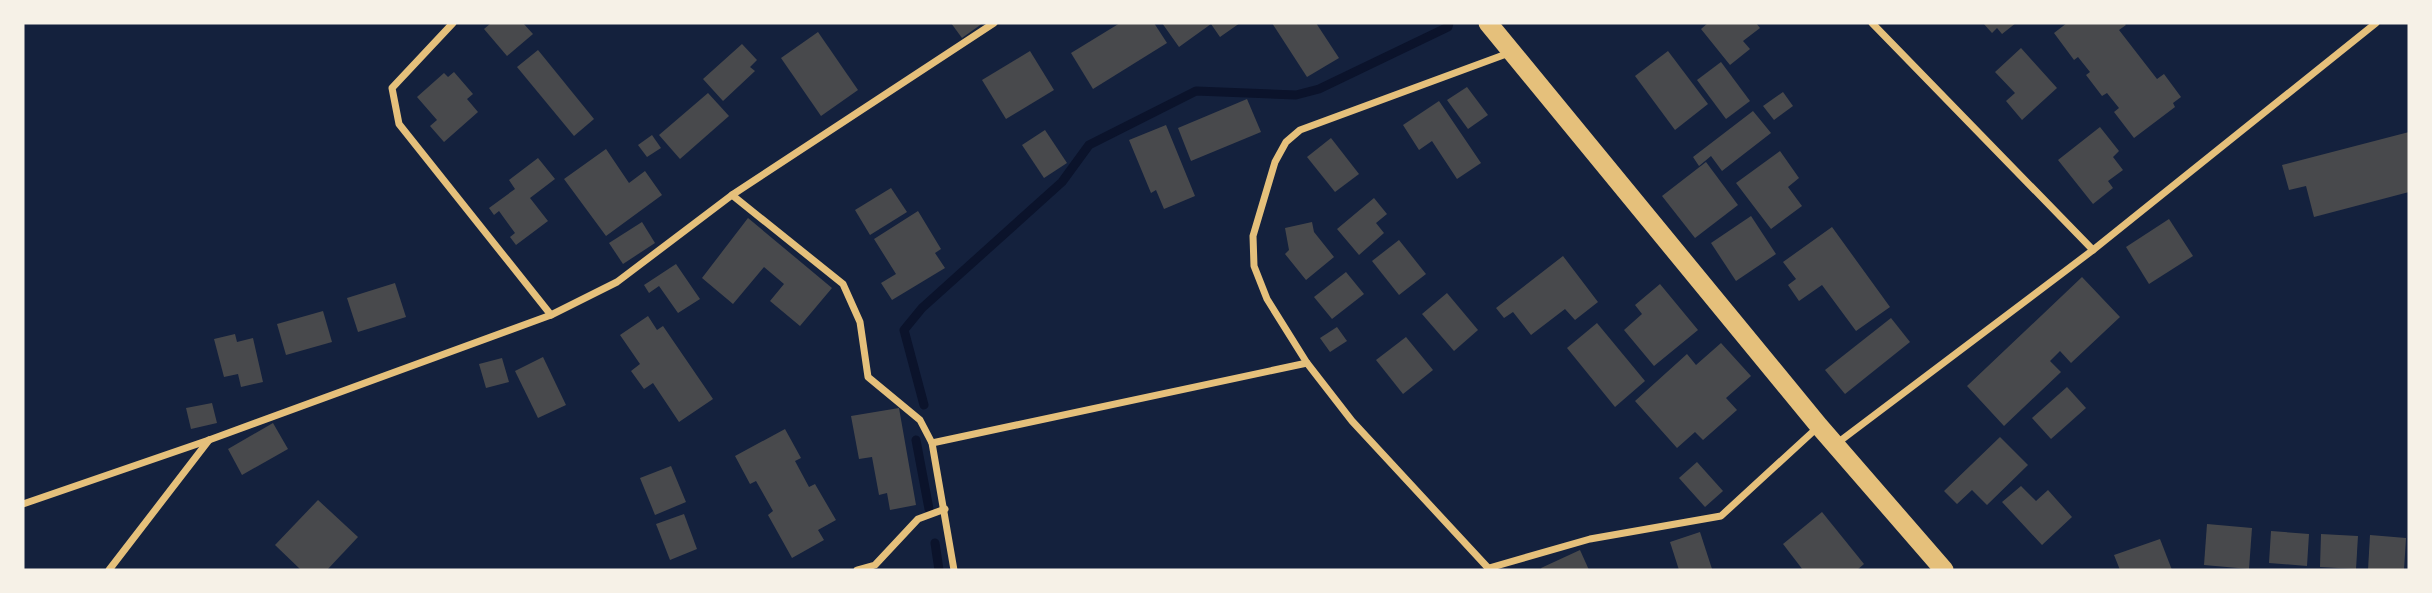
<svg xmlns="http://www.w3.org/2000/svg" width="2432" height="593" font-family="Cabin,sans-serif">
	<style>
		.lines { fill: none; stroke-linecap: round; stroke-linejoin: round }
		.stream { stroke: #0b132b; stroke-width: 9 }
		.building { fill: #48494c }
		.minor { stroke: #e5c07b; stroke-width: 7 }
		.trunk { stroke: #e5c07b; stroke-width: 19 }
	</style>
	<rect width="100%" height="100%" fill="#14213d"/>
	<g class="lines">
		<g class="stream">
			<path d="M 924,405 L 904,330 L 922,308 L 1062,182 L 1089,145 L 1196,91 L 1296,95 L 1319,89 L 1448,27 L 1449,23"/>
			<path d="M 916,440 L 929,509"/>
			<path d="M 935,543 L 939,570"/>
		</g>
	</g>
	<g class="building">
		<path d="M 491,23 L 523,23 L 533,34 L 507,56 L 484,29 Z"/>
		<path d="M 951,23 L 983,23 L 962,38 Z"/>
		<path d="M 1120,23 L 1154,23 L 1167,43 L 1093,89 L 1071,53 Z"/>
		<path d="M 1162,23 L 1240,23 L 1220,37 L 1211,24 L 1179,47 Z"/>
		<path d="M 1272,23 L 1316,23 L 1339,58 L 1307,77 Z"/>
		<path d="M 1708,23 L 1756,23 L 1760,28 L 1743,41 L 1750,49 L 1730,65 L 1701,29 Z"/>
		<path d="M 1983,23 L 2016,23 L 2002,34 L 1997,28 L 1992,33 Z"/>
		<path d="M 2067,23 L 2124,23 L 2126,25 L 2119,30 L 2157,79 L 2164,74 L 2181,97 L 2173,103 L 2175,107 L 2134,138 L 2114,112 L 2119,108 L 2107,93 L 2102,96 L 2086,75 L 2090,72 L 2078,57 L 2074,60 L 2054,33 Z"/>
		<path d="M 818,32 L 858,90 L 821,116 L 781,58 Z"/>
		<path d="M 742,44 L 757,60 L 750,67 L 755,71 L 723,101 L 703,79 Z"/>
		<path d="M 2021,48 L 2057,88 L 2022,120 L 2006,101 L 2015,93 L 1995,72 Z"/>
		<path d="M 538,50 L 594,119 L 574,136 L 517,67 Z"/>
		<path d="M 1030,51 L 1054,90 L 1006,119 L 982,80 Z"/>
		<path d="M 1668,51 L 1708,104 L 1675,130 L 1635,76 Z"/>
		<path d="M 1721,62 L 1750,101 L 1726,119 L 1697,80 Z"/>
		<path d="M 454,72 L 473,94 L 467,99 L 478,112 L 444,142 L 430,126 L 437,120 L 417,97 L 444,73 L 448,77 Z"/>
		<path d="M 1467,87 L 1488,115 L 1468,129 L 1447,100 Z"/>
		<path d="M 1783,92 L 1793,106 L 1774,120 L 1763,106 Z"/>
		<path d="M 708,93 L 729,116 L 680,159 L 659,135 Z"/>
		<path d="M 1247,99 L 1261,132 L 1191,161 L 1178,128 Z"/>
		<path d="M 1439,101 L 1481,163 L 1457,179 L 1432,141 L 1419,150 L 1403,125 Z"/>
		<path d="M 1753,111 L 1771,133 L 1722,171 L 1711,156 L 1699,166 L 1693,157 Z"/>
		<path d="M 1166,125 L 1195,196 L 1164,209 L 1156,190 L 1151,193 L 1129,140 Z"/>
		<path d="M 2100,127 L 2119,151 L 2113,157 L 2123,170 L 2108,181 L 2113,188 L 2093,204 L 2058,160 Z"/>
		<path d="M 1045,130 L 1067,163 L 1044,178 L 1022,145 Z"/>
		<path d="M 2409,132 L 2409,192 L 2314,217 L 2306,186 L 2289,190 L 2282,165 Z"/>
		<path d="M 652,135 L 661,148 L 647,157 L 638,145 Z"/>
		<path d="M 1331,138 L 1359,174 L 1335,192 L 1307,157 Z"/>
		<path d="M 606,149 L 629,183 L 645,171 L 662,195 L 606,236 L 564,179 Z"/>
		<path d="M 1780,151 L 1799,178 L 1788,187 L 1802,206 L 1771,229 L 1736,183 Z"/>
		<path d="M 538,158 L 555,179 L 530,198 L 548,221 L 516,245 L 510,237 L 515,233 L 499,211 L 494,215 L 489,208 L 515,189 L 509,180 Z"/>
		<path d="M 1706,162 L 1738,205 L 1695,238 L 1662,196 Z"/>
		<path d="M 891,188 L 907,212 L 870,235 L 855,210 Z"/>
		<path d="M 1374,198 L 1387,214 L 1376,223 L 1384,233 L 1359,255 L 1337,229 Z"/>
		<path d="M 918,211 L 941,249 L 935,253 L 945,268 L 892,300 L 881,283 L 896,274 L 874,239 Z"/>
		<path d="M 1751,216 L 1776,254 L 1736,281 L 1711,243 Z"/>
		<path d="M 748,218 L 832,288 L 800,326 L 770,301 L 784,284 L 764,267 L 733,304 L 702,278 Z"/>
		<path d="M 2169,219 L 2193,256 L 2149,284 L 2126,247 Z"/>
		<path d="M 642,222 L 655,243 L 623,264 L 609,243 Z"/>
		<path d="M 1312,222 L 1314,232 L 1334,257 L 1306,280 L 1285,254 L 1289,250 L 1285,228 Z"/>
		<path d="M 1832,227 L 1890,307 L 1856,331 L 1822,285 L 1799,301 L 1788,285 L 1796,279 L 1783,262 Z"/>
		<path d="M 1399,240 L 1426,274 L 1399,295 L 1372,261 Z"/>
		<path d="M 1563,256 L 1598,302 L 1575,320 L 1565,309 L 1531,335 L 1513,312 L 1504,318 L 1496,308 Z"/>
		<path d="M 676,264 L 700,299 L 678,313 L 659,286 L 649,293 L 644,285 Z"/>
		<path d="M 1346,272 L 1364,294 L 1332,319 L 1314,297 Z"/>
		<path d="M 2082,277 L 2120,317 L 2071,363 L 2060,351 L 2050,361 L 2061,372 L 2004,426 L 1967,386 Z"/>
		<path d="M 395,283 L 406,317 L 358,332 L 347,298 Z"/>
		<path d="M 1660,284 L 1698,330 L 1654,366 L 1624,330 L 1642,314 L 1635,305 Z"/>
		<path d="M 1447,293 L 1478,330 L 1454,351 L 1422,314 Z"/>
		<path d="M 323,311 L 332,342 L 286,355 L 277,324 Z"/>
		<path d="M 648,316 L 657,330 L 663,326 L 713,399 L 679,422 L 653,383 L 644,389 L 631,371 L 640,364 L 620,335 Z"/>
		<path d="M 1891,318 L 1910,342 L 1845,394 L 1825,370 Z"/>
		<path d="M 1597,323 L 1645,381 L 1615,407 L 1567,348 Z"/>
		<path d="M 1337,327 L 1347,341 L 1330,352 L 1320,338 Z"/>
		<path d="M 235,334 L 237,342 L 253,338 L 263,382 L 241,387 L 238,374 L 224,377 L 214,339 Z"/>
		<path d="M 1406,337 L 1433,370 L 1403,394 L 1376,360 Z"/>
		<path d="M 1721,343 L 1751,376 L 1726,398 L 1737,410 L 1703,440 L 1695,432 L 1677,448 L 1635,401 L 1687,354 L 1696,365 Z"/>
		<path d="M 543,357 L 566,405 L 538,418 L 515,371 Z"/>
		<path d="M 502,358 L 509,382 L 486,388 L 479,364 Z"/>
		<path d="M 2067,387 L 2086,408 L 2051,439 L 2032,418 Z"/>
		<path d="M 212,403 L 217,423 L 191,429 L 186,408 Z"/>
		<path d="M 899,408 L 916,505 L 890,510 L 887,493 L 879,495 L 872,457 L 859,459 L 851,416 Z"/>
		<path d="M 273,423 L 288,449 L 242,475 L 228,449 Z"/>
		<path d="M 785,429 L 801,458 L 795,461 L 809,487 L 815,484 L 836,520 L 818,530 L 824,540 L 792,558 L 768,515 L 773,511 L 756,481 L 750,484 L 735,456 Z"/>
		<path d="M 2000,437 L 2028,465 L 1987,505 L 1972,490 L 1957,504 L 1944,491 Z"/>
		<path d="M 1697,462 L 1723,491 L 1705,507 L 1679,478 Z"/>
		<path d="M 671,466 L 686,502 L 655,515 L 640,478 Z"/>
		<path d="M 2021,486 L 2036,501 L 2048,490 L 2072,517 L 2042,545 L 2002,502 Z"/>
		<path d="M 318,500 L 358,537 L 327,570 L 301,570 L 275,545 Z"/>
		<path d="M 1822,512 L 1864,564 L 1857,570 L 1803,570 L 1783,544 Z"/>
		<path d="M 684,514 L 697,549 L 670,560 L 656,524 Z"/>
		<path d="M 2207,524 L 2252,528 L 2249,569 L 2204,565 Z"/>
		<path d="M 2271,531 L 2309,534 L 2307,566 L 2269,563 Z"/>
		<path d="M 1700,532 L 1712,569 L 1679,570 L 1670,542 Z"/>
		<path d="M 2321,534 L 2358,536 L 2356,569 L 2320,567 Z"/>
		<path d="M 2370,535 L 2406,538 L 2404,570 L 2368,570 Z"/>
		<path d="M 2160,539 L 2172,570 L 2120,570 L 2114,555 Z"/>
		<path d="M 1580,550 L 1589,570 L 1542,570 L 1541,568 Z"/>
	</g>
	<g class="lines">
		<g class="minor">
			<path d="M 453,23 L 392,88 L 399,124 L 551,315"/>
			<path d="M 1872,23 L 2093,250"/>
			<path d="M 732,195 L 843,284 L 860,322 L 868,377 L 920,420 L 932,443 L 954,570"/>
			<path d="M 932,443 L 1307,363"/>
			<path d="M 1836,444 L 2093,250 L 2376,23"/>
			<path d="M 23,504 L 209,440 L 551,315 L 617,282 L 732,195 L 994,23"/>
			<path d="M 1489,568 L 1590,539 L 1721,516 L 1818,427"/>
			<path d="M 109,570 L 209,440"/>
			<path d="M 857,570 L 875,565 L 918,519 L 945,509"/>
			<path d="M 1490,570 L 1352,421 L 1307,363 L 1267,299 L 1254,266 L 1253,236 L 1275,162 L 1286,142 L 1300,130 L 1509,53"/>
		</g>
		<path class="trunk" d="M 1488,23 L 1819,426 L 1944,570"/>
	</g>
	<rect width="2432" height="593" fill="none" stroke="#f6f1e7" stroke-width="49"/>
</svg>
